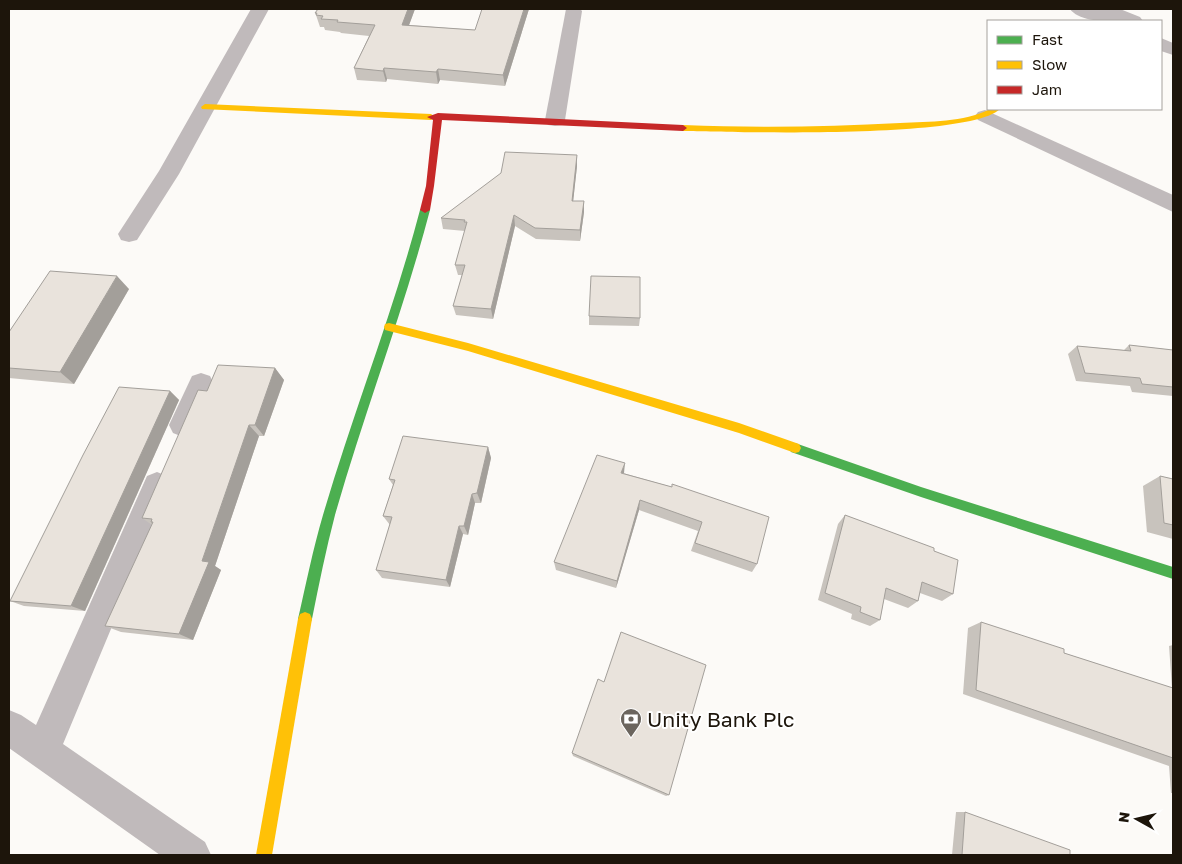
<svg xmlns="http://www.w3.org/2000/svg" width="1182" height="864" font-family="'Golos Text',sans-serif">
	<style>
		.lines { fill: none; stroke-linecap: round; stroke-linejoin: round }
		.street { fill: #c0babb; fill-rule: evenodd }
		.fast { fill: #4caf50; fill-rule: evenodd }
		.slow { fill: #ffc107; fill-rule: evenodd }
		.jam { fill: #c62828; fill-rule: evenodd }
		.wall { fill: #c8c3bd }
		.shaded-wall { fill: #a39f9a }
		.building { fill: #e9e3dc; stroke: #a39f9a }
		.labels { text-anchor: middle; dominant-baseline: central; stroke-width: 4; stroke-linejoin: round; paint-order: stroke }
		.near-poi-label { font-size: 21px; fill: #1d150b; stroke: #fff; text-anchor: start }
	</style>
	<rect width="100%" height="100%" fill="#fcfaf7"/>
	<g class="lines">
		<g class="street">
			<path d="M 251,9 L 269,9 L 179,174 L 137,240 L 129,242 L 121,240 L 118,234 L 159,171 Z"/>
			<path d="M 566,9 L 580,9 L 582,11 L 565,120 L 562,125 L 555,126 L 548,125 L 545,120 Z"/>
			<path d="M 1070,9 L 1120,9 L 1140,17 L 1143,21 C 1126,22 1081,25 1070,9 Z"/>
			<path d="M 1161,38 L 1173,43 L 1173,55 L 1161,51 Z"/>
			<path d="M 985,110 L 1173,195 L 1173,212 L 978,120 L 975,116 L 978,112 Z"/>
			<path d="M 201,373 L 210,376 L 214,384 L 193,433 L 183,437 L 173,433 L 169,425 L 192,376 Z"/>
			<path d="M 157,472 L 167,476 L 171,485 L 63,744 L 205,842 L 211,855 L 160,855 L 9,748 L 9,710 L 21,715 L 36,725 L 147,476 Z"/>
		</g>
		<g class="fast">
			<path d="M 425,207 L 430,210 C 403,313 364,413 335,515 C 326,549 319,584 312,619 L 310,624 L 305,626 L 300,624 L 298,619 C 306,584 313,549 323,515 C 353,413 393,313 420,210 Z"/>
			<path d="M 795,443 L 921,487 L 1173,567 L 1173,579 L 921,497 L 791,452 L 789,448 L 791,444 Z"/>
		</g>
		<g class="slow">
			<path d="M 205,104 L 431,114 L 435,117 L 431,120 L 202,109 L 201,107 Z"/>
			<path d="M 990,109 L 1000,109 C 969,139 735,132 683,131 L 679,128 L 683,125 C 756,128 828,127 900,123 C 930,121 963,123 990,109 Z"/>
			<path d="M 389,323 L 468,343 L 739,423 L 799,444 L 801,448 L 799,452 L 795,453 L 739,433 L 468,351 L 385,330 L 384,327 L 385,324 Z"/>
			<path d="M 305,612 L 310,614 L 312,619 L 272,855 L 256,855 L 298,619 L 300,614 Z"/>
		</g>
		<path class="jam" d="M 438,113 L 683,125 L 687,128 L 683,131 L 442,120 L 434,186 L 430,210 L 425,213 L 420,210 L 426,186 L 433,120 L 427,117 Z"/>
	</g>
	<g class="wall">
		<path d="M 318,9 L 415,9 L 409,25 L 475,30 L 529,9 L 505,86 L 440,80 L 438,84 L 387,79 L 386,82 L 357,80 L 354,68 L 369,36 L 341,33 L 340,32 L 325,30 L 324,27 L 320,27 L 316,15 L 315,13 Z"/>
		<path d="M 577,155 L 577,166 L 573,201 L 584,201 L 584,212 L 580,241 L 536,239 L 515,226 L 493,319 L 456,315 L 453,306 L 462,275 L 458,275 L 455,265 L 465,231 L 443,229 L 441,218 Z"/>
		<path d="M 129,289 L 74,384 L 9,378 L 9,332 Z"/>
		<path d="M 589,316 L 640,318 L 639,326 L 589,325 Z"/>
		<path d="M 1129,345 L 1173,350 L 1173,396 L 1132,392 L 1130,386 L 1076,381 L 1068,354 L 1077,346 L 1124,350 Z"/>
		<path d="M 275,368 L 284,380 L 264,436 L 259,436 L 215,566 L 221,570 L 193,640 L 121,632 L 105,626 L 152,525 L 142,518 L 207,391 Z"/>
		<path d="M 170,391 L 179,400 L 85,611 L 24,606 L 10,601 Z"/>
		<path d="M 488,447 L 491,458 L 481,503 L 475,503 L 468,535 L 463,534 L 450,587 L 382,578 L 376,570 L 390,525 L 383,516 L 393,485 L 389,479 Z"/>
		<path d="M 623,473 L 672,487 L 757,564 L 752,572 L 691,551 L 698,531 L 639,510 L 616,588 L 556,570 L 554,562 Z"/>
		<path d="M 1160,476 L 1173,479 L 1173,539 L 1147,532 L 1143,486 Z"/>
		<path d="M 845,515 L 934,551 L 953,594 L 942,601 L 920,593 L 918,601 L 908,608 L 884,599 L 880,620 L 870,626 L 851,619 L 852,614 L 818,600 L 838,524 Z"/>
		<path d="M 981,622 L 1064,653 L 1172,688 L 1169,646 L 1173,645 L 1173,793 L 1171,793 L 1169,766 L 963,694 L 968,628 Z"/>
		<path d="M 604,682 L 669,795 L 666,796 L 573,756 L 572,753 Z"/>
		<path d="M 956,812 L 965,812 L 1070,855 L 952,855 Z"/>
	</g>
	<g class="shaded-wall">
		<path d="M 408,9 L 415,9 L 405,36 L 402,25 Z"/>
		<path d="M 524,9 L 529,9 L 505,86 L 503,75 Z"/>
		<path d="M 384,68 L 387,79 L 386,82 L 383,71 Z"/>
		<path d="M 438,69 L 440,80 L 438,84 L 436,72 Z"/>
		<path d="M 577,155 L 577,166 L 572,212 L 572,201 Z"/>
		<path d="M 584,201 L 584,212 L 580,241 L 580,230 Z"/>
		<path d="M 514,215 L 515,226 L 493,319 L 491,309 Z"/>
		<path d="M 117,276 L 129,289 L 74,384 L 60,372 Z"/>
		<path d="M 275,368 L 284,380 L 264,436 L 255,425 Z"/>
		<path d="M 170,391 L 179,400 L 85,611 L 71,606 Z"/>
		<path d="M 249,425 L 259,436 L 215,566 L 221,570 L 193,640 L 179,634 L 202,561 Z"/>
		<path d="M 488,447 L 491,458 L 481,503 L 477,493 Z"/>
		<path d="M 625,463 L 624,473 L 621,473 Z"/>
		<path d="M 472,494 L 475,503 L 468,535 L 464,526 Z"/>
		<path d="M 640,500 L 639,510 L 616,588 L 617,581 Z"/>
		<path d="M 459,526 L 463,534 L 450,587 L 446,580 Z"/>
	</g>
	<g class="building">
		<path d="M 318,9 L 408,9 L 402,25 L 475,30 L 482,9 L 524,9 L 503,75 L 438,69 L 436,72 L 384,68 L 383,71 L 354,68 L 375,25 L 337,22 L 338,20 L 321,19 L 323,16 L 316,15 L 317,13 L 315,13 Z"/>
		<path d="M 505,152 L 577,155 L 572,201 L 584,201 L 580,230 L 535,228 L 514,215 L 491,309 L 453,306 L 465,265 L 455,265 L 467,222 L 464,222 L 465,220 L 441,218 L 501,173 Z"/>
		<path d="M 50,271 L 117,276 L 60,372 L 9,368 L 9,332 Z"/>
		<path d="M 591,276 L 640,277 L 640,318 L 589,316 Z"/>
		<path d="M 1129,345 L 1173,350 L 1173,387 L 1142,384 L 1140,378 L 1085,373 L 1077,346 L 1131,351 Z"/>
		<path d="M 218,365 L 275,368 L 255,425 L 249,425 L 202,561 L 209,562 L 179,634 L 105,626 L 153,522 L 151,522 L 152,519 L 142,518 L 198,390 L 207,391 Z"/>
		<path d="M 119,387 L 170,391 L 71,606 L 10,601 L 83,455 Z"/>
		<path d="M 403,436 L 488,447 L 477,493 L 472,494 L 464,526 L 459,526 L 446,580 L 376,570 L 392,517 L 383,516 L 395,480 L 389,479 Z"/>
		<path d="M 597,455 L 625,463 L 621,473 L 672,487 L 672,484 L 769,517 L 757,564 L 695,543 L 702,522 L 640,500 L 617,581 L 554,562 Z"/>
		<path d="M 1160,476 L 1173,479 L 1173,525 L 1164,523 Z"/>
		<path d="M 845,515 L 934,548 L 934,551 L 958,560 L 953,594 L 922,582 L 918,601 L 886,588 L 880,620 L 860,612 L 861,607 L 825,593 Z"/>
		<path d="M 981,622 L 1064,649 L 1064,653 L 1173,688 L 1173,758 L 976,690 Z"/>
		<path d="M 621,632 L 706,665 L 669,795 L 572,753 L 598,679 L 604,682 Z"/>
		<path d="M 965,812 L 1070,850 L 1070,855 L 962,855 Z"/>
	</g>
	<defs>
		<g id="bank-pin" transform="scale(1.125)"><path d="M0 17L-7.5 6A9.5 9.5 0 1 1 7.5 6Z" fill="#6b655e" stroke="#fff"/><path d="M-6-4H6V4H-6ZM0-2.3a2.3 2.3 0 1 0 0 4.6a2.3 2.3 0 1 0 0-4.6Z" fill="#fff"/></g>
	</defs>
	<g fill-rule="evenodd">
		<use href="#bank-pin" x="631" y="719"/>
	</g>
	<g class="labels">
		<g class="near-poi-label">
			<text x="647" y="719">Unity Bank Plc</text>
		</g>
	</g>
	<rect width="1182" height="864" fill="none" stroke="#1d150b" stroke-width="20"/>
	<rect x="987" y="20" width="175" height="90" fill="#ffffff" stroke="#a5a19d"/>
	<rect x="997" y="36" width="25" height="8" fill="#4caf50" stroke="#a5a19d"/>
	<text x="1032" y="45" font-size="15" fill="#1d150b">Fast</text>
	<rect x="997" y="61" width="25" height="8" fill="#ffc107" stroke="#a5a19d"/>
	<text x="1032" y="70" font-size="15" fill="#1d150b">Slow</text>
	<rect x="997" y="86" width="25" height="8" fill="#c62828" stroke="#a5a19d"/>
	<text x="1032" y="95" font-size="15" fill="#1d150b">Jam</text>
	<g transform="translate(1137 819) rotate(278)" stroke="#ffffff" stroke-width="4" paint-order="stroke">
	<path d="M0-4L9 19L0 12L-9 19Z" fill="#1d150b"/>
	<text y="-8" font-size="14" font-weight="bold" text-anchor="middle" fill="#1d150b">N</text>
	</g>
</svg>
